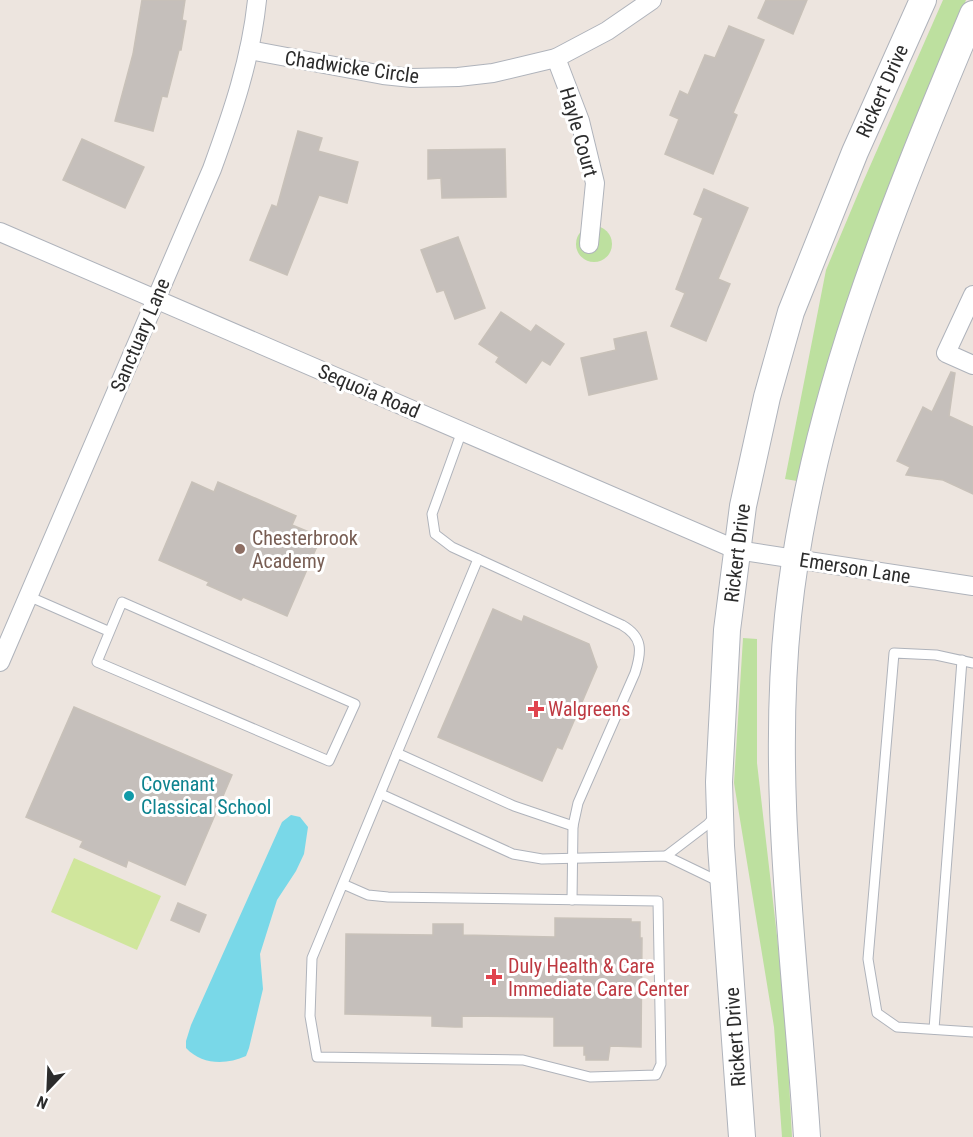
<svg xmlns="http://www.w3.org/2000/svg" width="973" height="1137" font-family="'Roboto Condensed',sans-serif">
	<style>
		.green { fill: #bde09f }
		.pitch { fill: #d0e69c }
		.water { fill: #79d8e8 }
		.building { fill: #c5bfbb; stroke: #c8c1b9; stroke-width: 1.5 }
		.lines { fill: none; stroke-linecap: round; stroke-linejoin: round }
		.lane-casing { stroke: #afb3bb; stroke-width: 11 }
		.street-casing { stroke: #afb3bb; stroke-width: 20 }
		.secondary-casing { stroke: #afb3bb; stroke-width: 28 }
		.lane { stroke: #fff; stroke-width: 9 }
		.street { stroke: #fff; stroke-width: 18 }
		.secondary { stroke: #fff; stroke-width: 26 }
		.education-dot { fill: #8d6e63; stroke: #fff; stroke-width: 2 }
		.health-dot { fill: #e0444e; stroke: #fff; stroke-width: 2 }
		.culture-dot { fill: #0f9aa8; stroke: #fff; stroke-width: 2 }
		.labels { text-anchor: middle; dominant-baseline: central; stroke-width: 6; stroke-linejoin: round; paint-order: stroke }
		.street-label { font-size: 20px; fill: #2c2c2c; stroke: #fff }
		.education-label { font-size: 20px; fill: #785e54; stroke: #fff; text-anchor: start }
		.health-label { font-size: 20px; fill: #be3a42; stroke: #fff; text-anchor: start }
		.culture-label { font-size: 20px; fill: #0d838f; stroke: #fff; text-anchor: start }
	</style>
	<rect width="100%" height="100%" fill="#ede5df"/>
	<g class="green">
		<path d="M 943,0 L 966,0 L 883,206 L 804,470 L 797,481 L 785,479 L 826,270 L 863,182 Z"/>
		<circle cx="594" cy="244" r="18"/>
		<path d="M 743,638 L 757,639 L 757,763 L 777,936 L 786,1024 L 792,1137 L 782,1137 L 774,1027 L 734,783 Z"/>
	</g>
	<path class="pitch" d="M 74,858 L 161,896 L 137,950 L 51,912 Z"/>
	<path class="water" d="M 291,815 L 300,817 L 308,827 L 304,854 L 296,871 L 277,900 L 260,954 L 263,989 L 249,1048 L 246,1056 C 226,1065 202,1065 186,1048 L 186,1041 L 191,1025 L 282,822 Z"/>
	<g class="building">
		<path d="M 142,0 L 185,0 L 182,20 L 186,21 L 181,50 L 179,50 L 167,97 L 162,96 L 153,131 L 115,121 L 133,54 Z"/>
		<path d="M 766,0 L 807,0 L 793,34 L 758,18 Z"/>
		<path d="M 729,26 L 764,40 L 733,113 L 737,115 L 713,174 L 665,154 L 679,119 L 670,115 L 680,91 L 688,95 L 705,55 L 715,58 Z"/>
		<path d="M 298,131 L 322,138 L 318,151 L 358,162 L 347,203 L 319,195 L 287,275 L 250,260 L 272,205 L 277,207 Z"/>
		<path d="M 82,139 L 144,167 L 125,208 L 63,180 Z"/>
		<path d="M 505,149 L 506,197 L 442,198 L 441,178 L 428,179 L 428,150 Z"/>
		<path d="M 704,189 L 748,208 L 718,279 L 730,284 L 706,341 L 671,326 L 685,293 L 676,289 L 703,218 L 694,214 Z"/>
		<path d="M 458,237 L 485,308 L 455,319 L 444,290 L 437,292 L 421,250 Z"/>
		<path d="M 501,312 L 531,332 L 536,325 L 564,344 L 550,365 L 542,360 L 526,383 L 496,362 L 499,357 L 479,344 Z"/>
		<path d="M 646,332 L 657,379 L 589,395 L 581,358 L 616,350 L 614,339 Z"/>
		<path d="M 951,372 L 955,373 L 949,416 L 973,427 L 973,494 L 943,480 L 906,475 L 910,467 L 897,461 L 923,407 L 932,412 Z"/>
		<path d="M 192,482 L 214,492 L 218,482 L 296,516 L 292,525 L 321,537 L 287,616 L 243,597 L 241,600 L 207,585 L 209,582 L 159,560 Z"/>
		<path d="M 493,609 L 522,622 L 524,616 L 589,644 L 597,667 L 562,749 L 557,747 L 542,781 L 438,737 Z"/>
		<path d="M 74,707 L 232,775 L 185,885 L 128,860 L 126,867 L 80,847 L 83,841 L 26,817 Z"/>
		<path d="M 178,903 L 206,915 L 199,932 L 171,920 Z"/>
		<path d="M 555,918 L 631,919 L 631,922 L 640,922 L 640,938 L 642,938 L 641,1047 L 610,1046 L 608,1060 L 586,1060 L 586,1055 L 584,1055 L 584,1046 L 554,1046 L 554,1017 L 462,1016 L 462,1027 L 455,1027 L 432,1026 L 432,1016 L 345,1014 L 346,934 L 433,935 L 433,924 L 463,924 L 463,935 L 555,937 Z"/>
	</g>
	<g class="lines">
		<g class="lane-casing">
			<g id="lane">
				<path d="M 462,431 L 432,514 L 435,534 L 452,547 L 622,625 C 643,637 642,651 635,673 L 578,803 L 573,826 L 572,900"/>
				<path d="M 28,596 L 108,631"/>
				<path d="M 122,602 L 355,704 L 329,761 L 97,662 Z"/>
				<path d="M 973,663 L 936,655 L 894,653 L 868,959 L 877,1013 L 897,1027 L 973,1032"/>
				<path d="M 397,753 L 478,559"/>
				<path d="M 381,794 L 513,854 L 542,859 L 666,856 L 722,883"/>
				<path d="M 666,856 L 708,824 L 715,816"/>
				<path d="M 343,884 L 368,895 L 388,897 L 658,901 L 661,1064 L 656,1075 L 590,1077 L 523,1060 L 317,1057 L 310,1016 L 312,958 L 397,753 L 514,806 L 573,826"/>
				<path d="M 934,1029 L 962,660"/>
			</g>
		</g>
		<g class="street-casing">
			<g id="street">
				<path d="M 249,50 L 383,75 L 412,78 L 458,77 L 493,73 L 556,58 L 607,31 L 652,0"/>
				<path d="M 556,58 L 580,121 L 595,183 L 589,244"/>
				<path d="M 0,232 L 737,550 L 973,586"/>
				<path d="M 973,295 L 946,353 L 973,365"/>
				<path d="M 0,662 L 212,169 C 232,114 251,59 257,0"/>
			</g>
		</g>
		<g class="secondary-casing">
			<g id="secondary">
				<path d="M 742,1137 L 721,846 L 719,782 L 727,630 L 743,506 L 767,397 L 791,312 L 855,152 L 923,0"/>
				<path d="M 807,1137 C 796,964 770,790 788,616 C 810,406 892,207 973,14"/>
			</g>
		</g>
		<use href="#lane" class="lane"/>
		<use href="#street" class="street"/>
		<use href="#secondary" class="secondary"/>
	</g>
	<circle class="education-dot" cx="240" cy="549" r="6"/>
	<g class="health-dot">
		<path d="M533 700h6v6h6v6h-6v6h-6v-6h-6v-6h6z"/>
		<path d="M491 968h6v6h6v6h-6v6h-6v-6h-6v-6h6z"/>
	</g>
	<circle class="culture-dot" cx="129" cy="796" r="6"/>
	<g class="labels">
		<g class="street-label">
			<text transform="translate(352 67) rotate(8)">Chadwicke Circle</text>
			<text transform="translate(882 91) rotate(-66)">Rickert Drive</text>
			<text transform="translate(579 132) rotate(74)">Hayle Court</text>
			<text transform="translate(140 335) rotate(-67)">Sanctuary Lane</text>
			<text transform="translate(369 391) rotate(23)">Sequoia Road</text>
			<text transform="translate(737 553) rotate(-83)">Rickert Drive</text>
			<text transform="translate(855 568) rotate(9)">Emerson Lane</text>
			<text transform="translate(735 1037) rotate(-94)">Rickert Drive</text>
		</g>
		<g class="education-label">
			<text x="252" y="538">Chesterbrook<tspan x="252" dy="23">Academy</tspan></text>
		</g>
		<g class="health-label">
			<text x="548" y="709">Walgreens</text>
			<text x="508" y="966">Duly Health &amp; Care<tspan x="508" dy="23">Immediate Care Center</tspan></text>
		</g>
		<g class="culture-label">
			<text x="141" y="784">Covenant<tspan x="141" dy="23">Classical School</tspan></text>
		</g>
	</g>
	<g transform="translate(48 1089) rotate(203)" stroke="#ffffff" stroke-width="4.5" paint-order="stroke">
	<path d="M0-4.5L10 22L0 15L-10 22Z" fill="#2c2c2c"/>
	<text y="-9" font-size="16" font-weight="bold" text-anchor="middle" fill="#2c2c2c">N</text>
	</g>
</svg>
